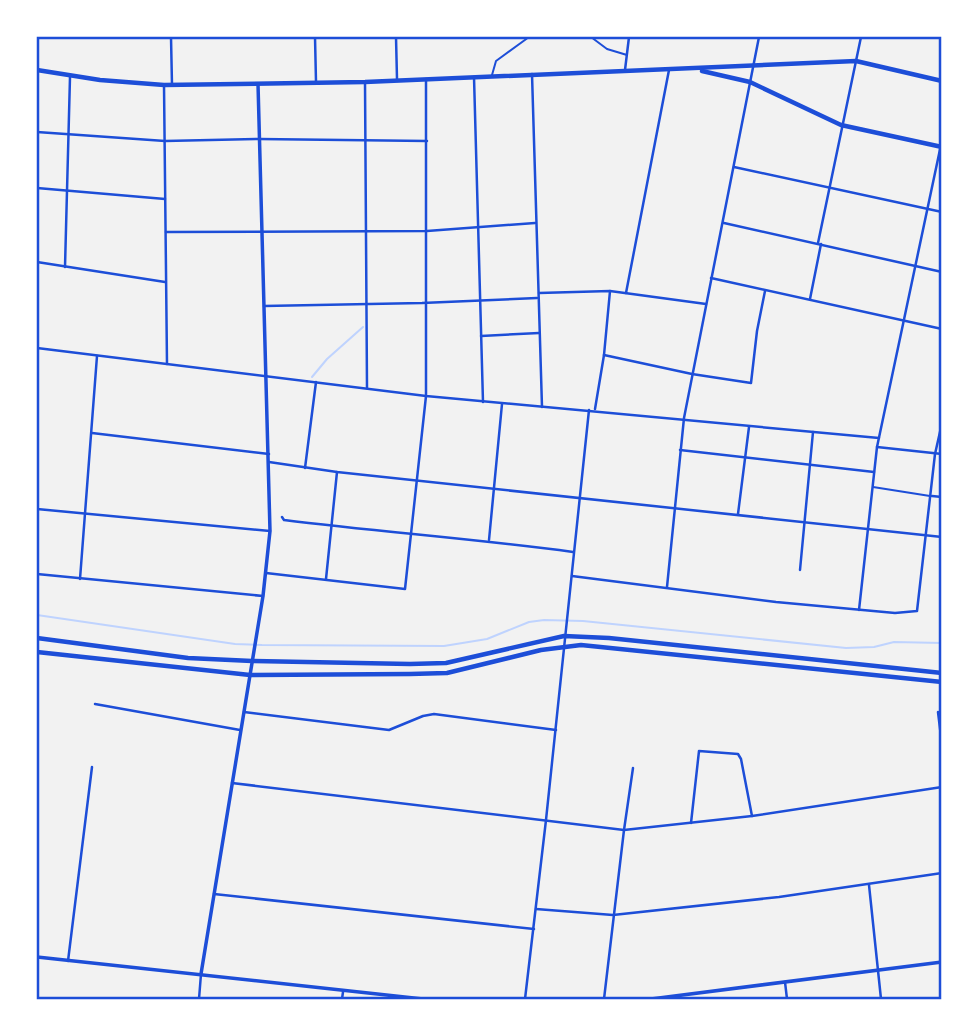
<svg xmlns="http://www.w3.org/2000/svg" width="979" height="1036" font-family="Figtree,sans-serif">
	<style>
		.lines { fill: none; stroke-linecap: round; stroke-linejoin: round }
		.stream { stroke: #bfd3fe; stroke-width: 2 }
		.service { stroke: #1d4ed8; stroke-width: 2 }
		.minor { stroke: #1d4ed8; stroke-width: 2.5 }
		.tertiary { stroke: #1d4ed8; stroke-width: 3.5 }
		.secondary { stroke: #1d4ed8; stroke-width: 4.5 }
		.primary { stroke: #1d4ed8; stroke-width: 4.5 }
		.neatline { fill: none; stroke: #1d4ed8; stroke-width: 2.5 }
	</style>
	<rect width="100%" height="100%" fill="#f2f2f2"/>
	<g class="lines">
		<g class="stream">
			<path d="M 312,377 L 327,359 L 363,327"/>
			<path d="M 37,615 L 235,644 L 262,645 L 444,646 L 487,639 L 529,622 L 544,620 L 583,621 L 846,648 L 874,647 L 894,642 L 942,643"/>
		</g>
		<g class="service">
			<path d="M 591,37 L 607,49 L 627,55"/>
			<path d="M 492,75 L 496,61 L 529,37"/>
			<path d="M 873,487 L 930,496"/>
		</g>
		<g class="minor">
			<path d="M 171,37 L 172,85"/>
			<path d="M 315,37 L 316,82"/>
			<path d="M 396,37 L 397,79"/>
			<path d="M 625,70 L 629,37"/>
			<path d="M 532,74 L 542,407"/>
			<path d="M 474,77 L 483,402"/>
			<path d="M 365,82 L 367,388"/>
			<path d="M 164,85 L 167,364"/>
			<path d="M 37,132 L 165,141 L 259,139 L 427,141"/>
			<path d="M 734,167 L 942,212"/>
			<path d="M 37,188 L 165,199"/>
			<path d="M 724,223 L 942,272"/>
			<path d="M 166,232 L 427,231 L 535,223"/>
			<path d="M 818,243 L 861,37"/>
			<path d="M 37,262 L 165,282"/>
			<path d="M 65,267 L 70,77"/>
			<path d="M 711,278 L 942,329"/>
			<path d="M 539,293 L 610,291 L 706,304"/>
			<path d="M 626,293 L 669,70"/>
			<path d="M 810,299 L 821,244"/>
			<path d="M 264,306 L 422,303 L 537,298"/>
			<path d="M 481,336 L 539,333"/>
			<path d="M 37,348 L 426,396 L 879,438"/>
			<path d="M 604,355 L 692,374 L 751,383 L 757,331 L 765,291"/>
			<path d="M 595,409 L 604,355 L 610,291"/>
			<path d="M 92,433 L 269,454"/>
			<path d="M 877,447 L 942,454"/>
			<path d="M 680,450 L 874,472"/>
			<path d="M 269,462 L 337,472 L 942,537"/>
			<path d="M 305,468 L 316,382"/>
			<path d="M 932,496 L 942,497"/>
			<path d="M 37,509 L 270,531"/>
			<path d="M 738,514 L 749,427"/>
			<path d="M 282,517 L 284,520 C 380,532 477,539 573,552"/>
			<path d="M 489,540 L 502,404"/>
			<path d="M 800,570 L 813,432"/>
			<path d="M 266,573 L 405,589 L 426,396 L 426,79"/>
			<path d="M 37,574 L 263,596"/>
			<path d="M 572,576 L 776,602 L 895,613 L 917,611 L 935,454 L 942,423"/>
			<path d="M 80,579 L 97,356"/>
			<path d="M 326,579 L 337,472"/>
			<path d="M 667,587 L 684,418 L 759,37"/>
			<path d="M 859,610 L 877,447 L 942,140"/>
			<path d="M 95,704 L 240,730"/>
			<path d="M 244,712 L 389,730 L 423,716 L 434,714 L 556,730"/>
			<path d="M 938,712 L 942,745"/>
			<path d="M 232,783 L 624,830 L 752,816 L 942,787"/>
			<path d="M 691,823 L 699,751 L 738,754 L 741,759 L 752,816"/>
			<path d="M 869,885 L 881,999"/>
			<path d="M 214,894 L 534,929"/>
			<path d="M 536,909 L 613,915 L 779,897 L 942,873"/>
			<path d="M 68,961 L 92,767"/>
			<path d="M 785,982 L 787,999"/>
			<path d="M 199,999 L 201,974"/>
			<path d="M 342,999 L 343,992"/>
			<path d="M 525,999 L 546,820 L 589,410"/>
			<path d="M 604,999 L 624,830 L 633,768"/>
		</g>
		<g class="tertiary">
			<path d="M 37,957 L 423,999"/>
			<path d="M 201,974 L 263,596 L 270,531 L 258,84"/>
			<path d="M 651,999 L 942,962"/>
		</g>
		<g class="secondary">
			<path d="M 37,70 L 100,80 L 164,85 L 365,82 L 856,61 L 942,81"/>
			<path d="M 702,71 L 750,82 L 841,125 L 942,147"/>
		</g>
		<g class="primary">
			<path d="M 37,638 L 188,658 L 252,661 L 410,664 L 446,663 L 564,636 L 609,638 L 942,673"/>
			<path d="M 37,652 L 250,675 L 410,674 L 447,673 L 541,650 L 581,645 L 942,682"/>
		</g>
	</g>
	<rect width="979" height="1036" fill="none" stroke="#ffffff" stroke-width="77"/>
	<rect x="38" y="38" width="902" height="960" class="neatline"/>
</svg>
